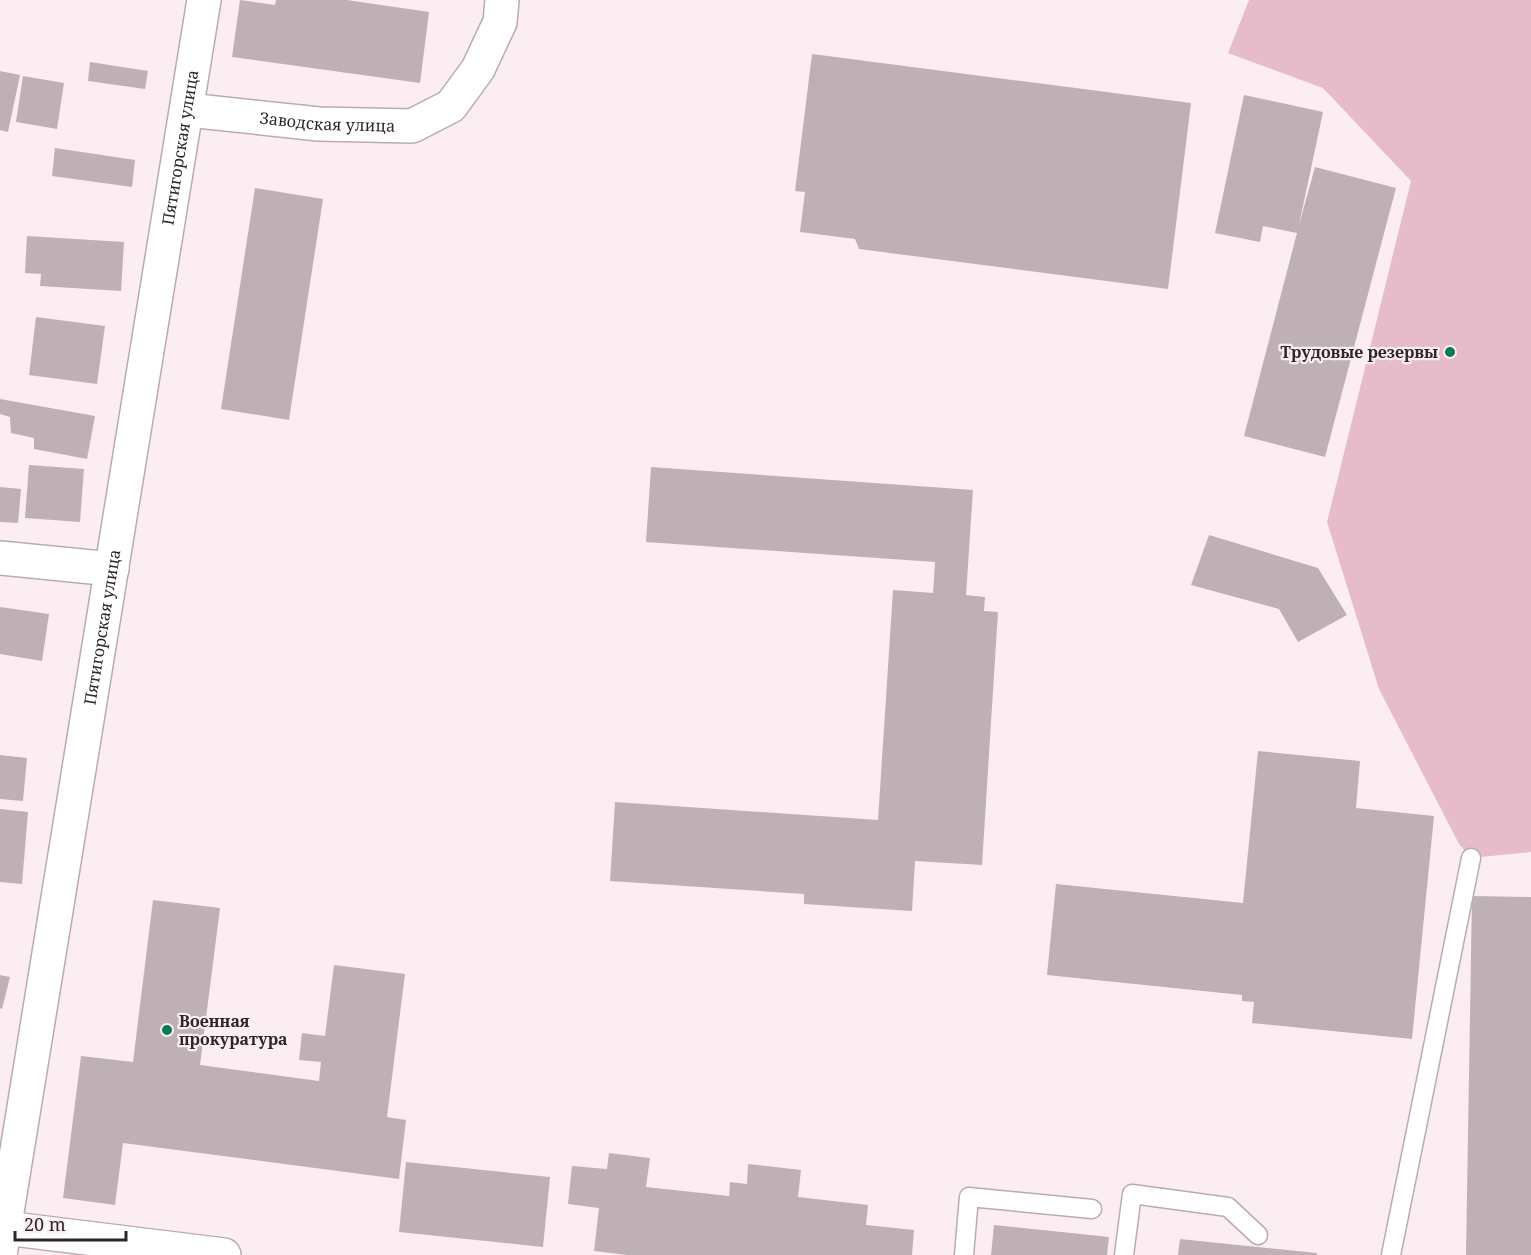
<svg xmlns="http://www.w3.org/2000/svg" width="1531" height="1255" font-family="'Noto Serif',serif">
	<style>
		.green { fill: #e6bcca }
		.building { fill: #beb0b4 }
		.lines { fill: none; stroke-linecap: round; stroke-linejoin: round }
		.lane-casing { stroke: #b9abaf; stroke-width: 21 }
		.street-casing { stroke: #b9abaf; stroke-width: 36 }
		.lane { stroke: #fff; stroke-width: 18 }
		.street { stroke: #fff; stroke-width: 33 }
		.poi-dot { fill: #077b57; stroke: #fcedf2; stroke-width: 2 }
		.labels { text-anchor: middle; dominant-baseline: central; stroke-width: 4.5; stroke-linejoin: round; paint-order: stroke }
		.street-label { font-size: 16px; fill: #2d2729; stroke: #fcedf2 }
		.poi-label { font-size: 16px; font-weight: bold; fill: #2d2729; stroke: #fcedf2; text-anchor: end }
	</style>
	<rect width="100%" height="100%" fill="#fcedf2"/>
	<path class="green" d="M 1249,0 L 1531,0 L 1531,852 L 1471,858 L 1459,844 L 1379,689 L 1327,522 L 1411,181 L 1323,88 L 1228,53 Z"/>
	<g class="building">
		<path d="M 240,0 L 275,5 L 276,0 L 347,0 L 429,12 L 420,83 L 232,57 Z"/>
		<path d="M 812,54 L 1191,103 L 1168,289 L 859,249 L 855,239 L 800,232 L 805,192 L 795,191 Z"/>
		<path d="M 90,62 L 148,71 L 145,89 L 88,81 Z"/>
		<path d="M 0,71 L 20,75 L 8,132 L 0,130 Z"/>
		<path d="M 23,76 L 64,83 L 57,129 L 16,122 Z"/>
		<path d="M 1244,95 L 1323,112 L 1299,225 L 1315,167 L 1396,188 L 1325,457 L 1244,436 L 1297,233 L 1263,226 L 1260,242 L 1215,233 Z"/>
		<path d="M 55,148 L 135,160 L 132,187 L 52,176 Z"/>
		<path d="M 255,188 L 323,199 L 289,420 L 221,409 Z"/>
		<path d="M 27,236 L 124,242 L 121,291 L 40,286 L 41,274 L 25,273 Z"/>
		<path d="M 36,317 L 105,326 L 97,384 L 29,375 Z"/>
		<path d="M 0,399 L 95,416 L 87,459 L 34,449 L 34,438 L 11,433 L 10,417 L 0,414 Z"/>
		<path d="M 29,465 L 84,469 L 80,522 L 25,518 Z"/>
		<path d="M 651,467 L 973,490 L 966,595 L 985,597 L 984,611 L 998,612 L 982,865 L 915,861 L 912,911 L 804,904 L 804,894 L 610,881 L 615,802 L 878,820 L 893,590 L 933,593 L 935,562 L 646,542 Z"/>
		<path d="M 0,487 L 21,489 L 18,523 L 0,522 Z"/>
		<path d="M 1209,535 L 1318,568 L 1347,615 L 1298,642 L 1279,609 L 1191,585 Z"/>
		<path d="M 0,607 L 49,614 L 42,661 L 0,654 Z"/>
		<path d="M 1258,751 L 1360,761 L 1356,808 L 1434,816 L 1412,1039 L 1252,1023 L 1254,1002 L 1242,1001 L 1242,995 L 1047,975 L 1056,884 L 1243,903 Z"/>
		<path d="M 0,755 L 27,758 L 23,801 L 0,799 Z"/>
		<path d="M 0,809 L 28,812 L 22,884 L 0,882 Z"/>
		<path d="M 1472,896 L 1531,897 L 1531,1255 L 1466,1255 Z"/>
		<path d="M 153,900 L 220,908 L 200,1065 L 319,1081 L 321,1062 L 299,1060 L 302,1033 L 325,1036 L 334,965 L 405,974 L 387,1117 L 406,1120 L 399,1179 L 123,1143 L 115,1205 L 63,1198 L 81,1056 L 133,1062 Z"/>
		<path d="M 0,975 L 10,977 L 2,1009 L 0,1008 Z"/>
		<path d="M 609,1153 L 650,1158 L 646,1187 L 729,1196 L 730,1182 L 747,1184 L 748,1164 L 801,1170 L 798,1197 L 868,1205 L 866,1225 L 914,1230 L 912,1255 L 627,1255 L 594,1251 L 599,1208 L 568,1204 L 572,1166 L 607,1169 Z"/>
		<path d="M 406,1162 L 550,1177 L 543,1247 L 399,1232 Z"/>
		<path d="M 994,1225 L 1109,1237 L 1107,1255 L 991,1255 Z"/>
		<path d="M 1180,1239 L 1317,1253 L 1317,1255 L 1178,1255 Z"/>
	</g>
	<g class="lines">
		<g class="lane-casing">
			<g id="lane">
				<path d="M 964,1255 L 969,1197 L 1092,1209"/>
				<path d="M 1124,1255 L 1132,1194 L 1228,1207 L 1258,1235"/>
				<path d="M 1391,1255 L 1471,858"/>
			</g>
		</g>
		<g class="street-casing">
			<g id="street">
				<path id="s1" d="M 188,110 L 319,124 L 412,126 L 451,106 L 478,69 L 500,22 L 502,0"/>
				<path d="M 0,558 L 112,569"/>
				<path d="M 5,1228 L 224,1255"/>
				<path id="s2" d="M 0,1255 L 204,0"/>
			</g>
		</g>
		<use href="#lane" class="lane"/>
		<use href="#street" class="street"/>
	</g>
	<g class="poi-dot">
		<circle cx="1450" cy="352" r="6"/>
		<circle cx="167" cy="1030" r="6"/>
	</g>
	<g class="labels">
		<g class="street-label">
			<text stroke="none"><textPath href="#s1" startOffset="140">Заводская улица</textPath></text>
			<text stroke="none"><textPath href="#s2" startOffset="1122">Пятигорская улица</textPath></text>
			<text stroke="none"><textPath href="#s2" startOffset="636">Пятигорская улица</textPath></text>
		</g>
		<g class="poi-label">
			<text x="1438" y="352">Трудовые резервы</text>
			<text x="179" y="1021" text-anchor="start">Военная<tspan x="179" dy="18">прокуратура</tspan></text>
		</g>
	</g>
	<path d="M15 1231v9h111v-9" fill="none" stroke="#2d2729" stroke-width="3"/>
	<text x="24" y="1231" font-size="18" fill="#2d2729" stroke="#fcedf2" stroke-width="4.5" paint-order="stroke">20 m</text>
</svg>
